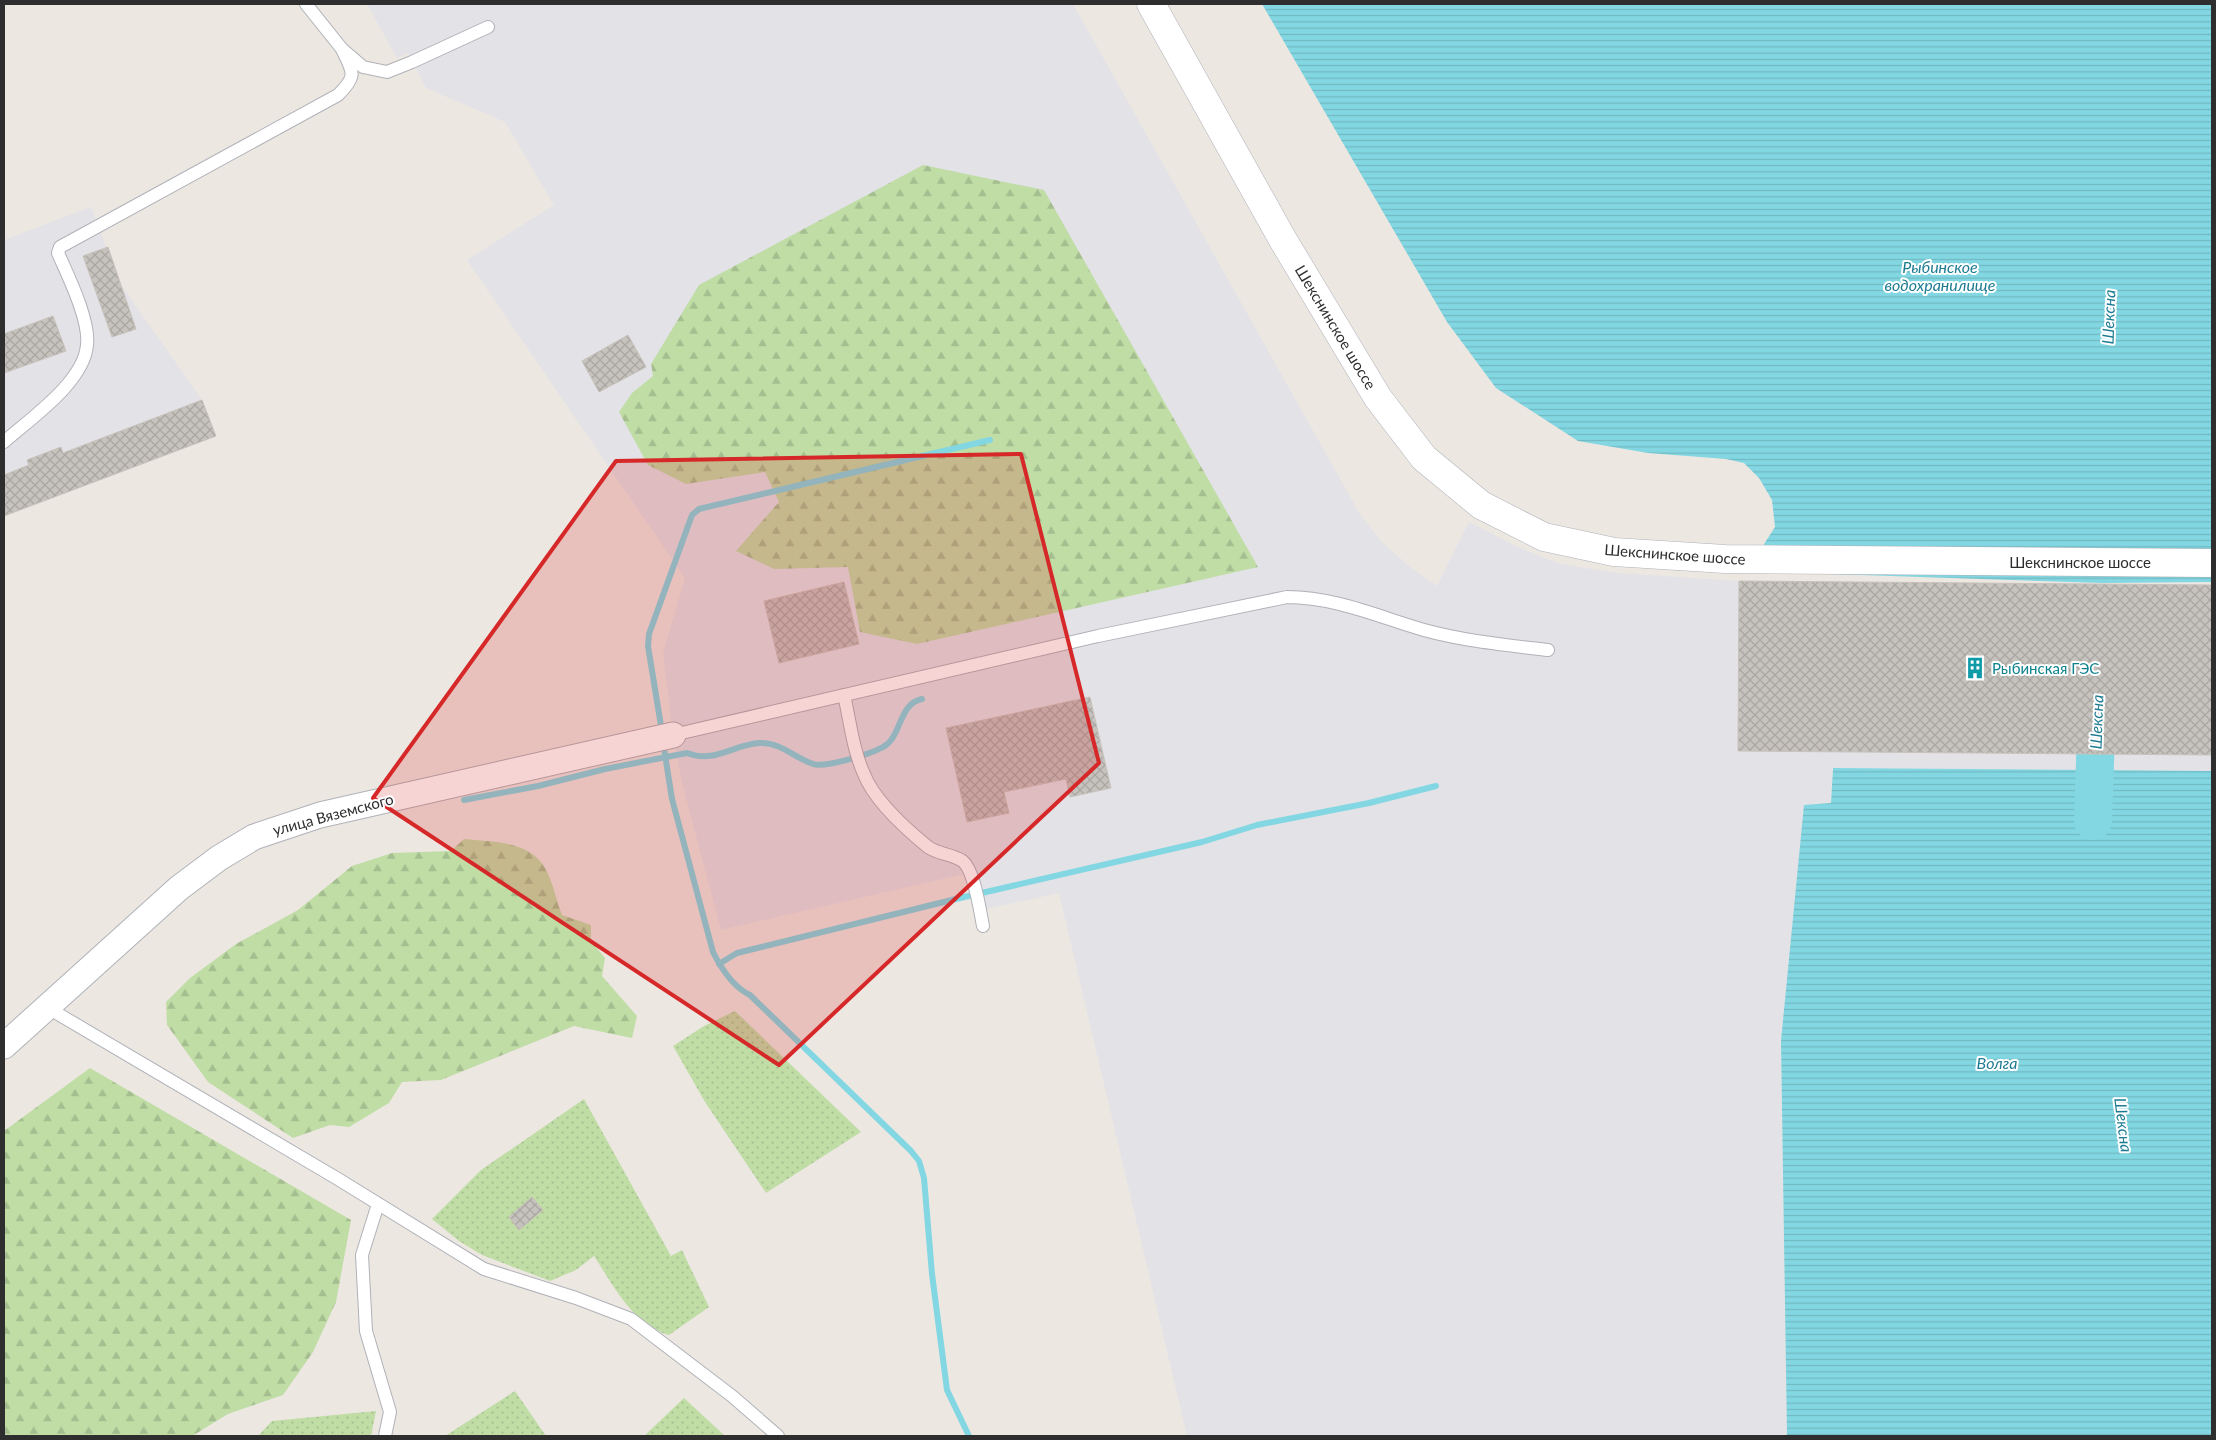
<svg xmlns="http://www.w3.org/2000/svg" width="2216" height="1440" font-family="Lato,sans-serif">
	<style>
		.industrial { fill: #e2e2e7 }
		.forest { fill: url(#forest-firs) }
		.park { fill: url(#park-dots) }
		.water { fill: url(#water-rules) }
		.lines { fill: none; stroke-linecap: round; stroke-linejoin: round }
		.stream { stroke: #82d7e2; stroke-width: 6 }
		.river { stroke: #82d7e2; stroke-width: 38 }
		.building { fill: url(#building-cross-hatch); stroke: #c9c2bc }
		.service-casing { stroke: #afb2b8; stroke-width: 14 }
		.minor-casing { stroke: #afb2b8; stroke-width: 27 }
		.secondary-casing { stroke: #afb2b8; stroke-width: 29 }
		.service { stroke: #fff; stroke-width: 12 }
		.minor { stroke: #fff; stroke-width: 25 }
		.secondary { stroke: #fff; stroke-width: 28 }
		.marked { fill: #d62828; fill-opacity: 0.2; stroke: #d62828; stroke-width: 4; stroke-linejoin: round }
		.labels { text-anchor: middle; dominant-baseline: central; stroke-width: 4; stroke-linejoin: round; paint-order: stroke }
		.street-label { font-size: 15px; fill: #2e2e2e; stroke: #fff }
		.culture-label { font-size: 15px; fill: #0d838f; stroke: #fff; text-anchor: start }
		.water-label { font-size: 16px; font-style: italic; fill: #1d7b92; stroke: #fff }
	</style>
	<defs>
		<pattern id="forest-firs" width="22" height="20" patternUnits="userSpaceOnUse" patternTransform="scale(1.25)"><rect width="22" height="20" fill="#c0dda6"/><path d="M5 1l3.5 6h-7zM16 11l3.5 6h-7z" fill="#a5be8f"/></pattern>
		<pattern id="park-dots" width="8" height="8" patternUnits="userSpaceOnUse" patternTransform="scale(1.25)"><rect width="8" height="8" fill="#c0dda6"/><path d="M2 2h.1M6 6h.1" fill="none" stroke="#a5be8f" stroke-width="1.8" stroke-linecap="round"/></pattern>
		<pattern id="water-rules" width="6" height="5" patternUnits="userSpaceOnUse" patternTransform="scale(1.25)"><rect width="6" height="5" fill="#82d7e2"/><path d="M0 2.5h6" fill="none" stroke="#71b9c2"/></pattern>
		<pattern id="building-cross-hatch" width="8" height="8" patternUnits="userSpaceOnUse" patternTransform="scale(1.25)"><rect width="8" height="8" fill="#c6c2bd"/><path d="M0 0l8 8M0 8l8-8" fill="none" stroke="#aaa7a3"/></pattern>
	</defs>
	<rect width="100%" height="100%" fill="#ede7e2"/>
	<g class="industrial">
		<path d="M 367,4 L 884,4 L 885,6 L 903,4 L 1073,4 L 1361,516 L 1383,543 L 1410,567 L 1437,586 L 1469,522 L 1522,549 L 1561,564 L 1616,573 L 1739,581 L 2212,585 L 2212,771 L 1832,768 L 1831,804 L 1781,1041 L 1787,1436 L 1187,1436 L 1059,893 L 986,909 L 977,871 L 721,930 L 682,783 L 673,735 L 663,653 L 685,578 L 467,260 L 554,205 L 505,122 L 426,88 L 408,53 L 397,58 Z"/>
		<path d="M 91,207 L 121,285 L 202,400 L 216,436 L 4,516 L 4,240 Z"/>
	</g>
	<g class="forest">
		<path d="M 923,165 L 1044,190 L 1258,567 L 917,644 L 860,632 L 848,567 L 774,569 L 736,551 L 779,502 L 765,472 L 686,484 L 648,465 L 619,412 L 632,393 L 653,376 L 651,364 L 699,285 Z"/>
		<path d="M 464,839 C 492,842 529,840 545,868 C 553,882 556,900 562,915 L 591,925 L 591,941 L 605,958 L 602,976 L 637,1016 L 632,1038 L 574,1026 L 441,1080 L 402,1082 L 389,1103 L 349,1127 L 330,1125 L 293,1138 L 208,1082 L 167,1025 L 166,1002 L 190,978 L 236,944 L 298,910 L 352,866 L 392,853 L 451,851 Z"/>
		<path d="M 90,1068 L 351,1220 L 336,1302 L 313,1352 L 283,1395 L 228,1414 L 192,1436 L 4,1436 L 4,1131 Z"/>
	</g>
	<g class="park">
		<path d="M 735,1011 L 861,1132 L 766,1193 L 705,1102 L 673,1046 L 704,1026 Z"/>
		<path d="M 584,1099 L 671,1256 L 682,1250 L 709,1307 L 669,1335 C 633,1325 613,1285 594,1256 L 576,1270 L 550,1281 L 482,1255 L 459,1241 L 432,1219 L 481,1170 Z"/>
		<path d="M 515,1391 L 546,1436 L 445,1436 Z"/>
		<path d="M 684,1398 L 725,1436 L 644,1436 Z"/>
		<path d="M 376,1411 L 371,1436 L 258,1436 L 272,1421 Z"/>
	</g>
	<g class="water">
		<path d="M 1262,4 L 2212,4 L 2212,582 L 2102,583 L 1768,572 L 1757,555 L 1775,527 L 1772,500 L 1759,478 L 1744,463 L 1726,459 L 1648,453 L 1578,441 L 1496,388 L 1447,322 Z"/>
		<path d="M 1833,768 L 2212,771 L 2212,1436 L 1787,1436 L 1781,1041 L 1804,805 L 1831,803 Z"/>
	</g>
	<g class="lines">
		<g class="stream">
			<path d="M 662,732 L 648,646 L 649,634 L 692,515 L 699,509 L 990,440"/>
			<path d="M 663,742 L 672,799 L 713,952 C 721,968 733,987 750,995 L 911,1151 L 919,1161 L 924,1178 L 932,1274 L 947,1390 L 969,1436"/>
			<path d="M 464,800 L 538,786 L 605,769 L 687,753 C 714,764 734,744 760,743 C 780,742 795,758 813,764 C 825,768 871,754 883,747 C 902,737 898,704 922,699"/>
			<path d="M 719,964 L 737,953 L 960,898 L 1202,842 L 1257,825 L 1369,803 L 1436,786"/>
		</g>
		<path class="river" d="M 2093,821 L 2097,703"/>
	</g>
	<g class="building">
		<path d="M 108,247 L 136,329 L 112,337 L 83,256 Z"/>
		<path d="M 53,316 L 66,351 L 4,373 L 4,334 Z"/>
		<path d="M 628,335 L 646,367 L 599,392 L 582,361 Z"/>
		<path d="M 202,400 L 216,436 L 4,516 L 4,475 L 29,465 L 27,460 L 61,447 L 63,453 Z"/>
		<path d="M 1739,581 L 2212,585 L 2212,755 L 1738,751 Z"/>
		<path d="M 844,582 L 859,644 L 779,663 L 764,601 Z"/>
		<path d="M 1090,697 L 1111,788 L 1070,797 L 1066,779 L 1004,792 L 1009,813 L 967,822 L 946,728 Z"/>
		<path d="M 532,1197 L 543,1210 L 519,1230 L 509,1217 Z"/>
	</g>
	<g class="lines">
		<g class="service-casing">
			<g id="service">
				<path d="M 306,4 L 342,49 L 363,67 L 387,72 L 412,62 L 488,27"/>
				<path d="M 4,442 C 31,418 84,382 87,345 C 90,320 68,276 58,253 L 60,247 L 338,95 C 358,75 353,73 342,49"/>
				<path d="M 844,695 C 850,721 853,750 864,774 C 874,800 906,829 928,847 C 938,854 951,854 961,860 C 974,867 980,911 983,926"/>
				<path d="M 673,735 L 1098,636 L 1287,597 C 1335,597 1379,617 1424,630 C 1464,641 1506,645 1548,650"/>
				<path d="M 48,1008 L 338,1179 L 484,1269 L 576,1298 L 631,1319 L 732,1396 L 778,1436"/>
				<path d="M 378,1204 L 362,1255 L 366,1331 L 390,1412 L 385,1436"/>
			</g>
		</g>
		<g class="minor-casing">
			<path id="minor" d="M 4,1046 L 179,888 L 219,858 L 254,837 L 320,815 L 673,735"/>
		</g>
		<g class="secondary-casing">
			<path id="secondary" d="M 1151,4 L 1283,240 L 1378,398 L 1424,458 L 1481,505 L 1544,537 L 1614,552 L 1725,559 L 2212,563"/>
		</g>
		<use href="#service" class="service"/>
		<use href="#minor" class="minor"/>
		<use href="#secondary" class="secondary"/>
	</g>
	<path class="marked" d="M 1021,454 L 1099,763 L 779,1065 L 373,798 L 616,461 Z"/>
	<defs>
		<g id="building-bare" transform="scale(1.725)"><path d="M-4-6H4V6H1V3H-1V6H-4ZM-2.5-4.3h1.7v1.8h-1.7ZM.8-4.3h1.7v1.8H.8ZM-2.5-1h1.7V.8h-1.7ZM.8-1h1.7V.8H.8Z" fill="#0f9aa8" stroke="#fff" stroke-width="2.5" paint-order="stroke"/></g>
	</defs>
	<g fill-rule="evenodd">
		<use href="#building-bare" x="1975" y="668"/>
	</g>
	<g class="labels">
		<g class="street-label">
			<text transform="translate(1336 327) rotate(59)">Шекснинское шоссе</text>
			<text transform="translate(1675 554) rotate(4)">Шекснинское шоссе</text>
			<text x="2080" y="562">Шекснинское шоссе</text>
			<text transform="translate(333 814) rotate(-15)">улица Вяземского</text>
		</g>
		<g class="culture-label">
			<text x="1992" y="668">Рыбинская ГЭС</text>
		</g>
		<g class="water-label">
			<text x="1940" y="266">Рыбинское<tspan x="1940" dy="18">водохранилище</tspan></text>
			<text transform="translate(2108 317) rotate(-88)">Шексна</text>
			<text transform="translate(2096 722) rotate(-88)">Шексна</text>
			<text x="1997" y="1062">Волга</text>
			<text transform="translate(2124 1125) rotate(83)">Шексна</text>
		</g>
	</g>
	<rect width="2216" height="1440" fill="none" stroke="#2e2e2e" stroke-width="10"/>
</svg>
